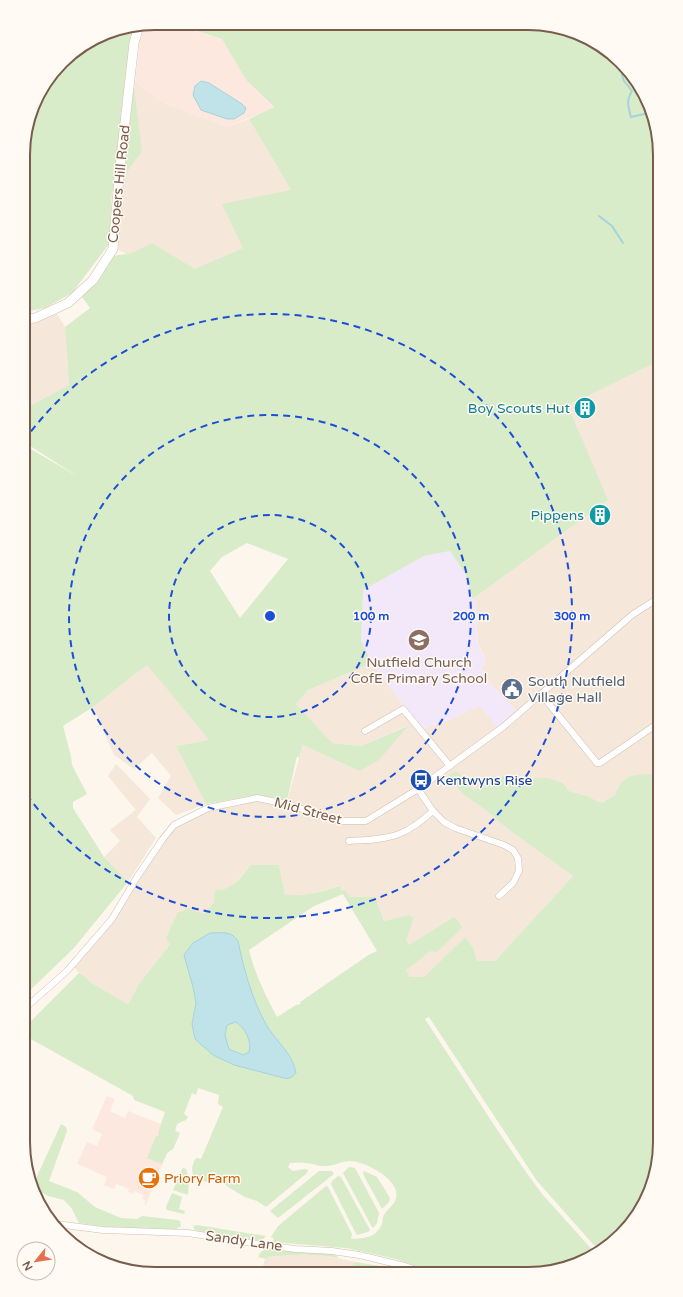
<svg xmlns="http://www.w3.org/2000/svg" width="683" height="1297" font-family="'Varela Round',sans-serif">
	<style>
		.residential { fill: #f5e8da }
		.commercial { fill: #fde8e0 }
		.education { fill: #f3e8fa }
		.green { fill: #d8ecc9; fill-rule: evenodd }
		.water { fill: #bfe3e8; stroke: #a5d3da; fill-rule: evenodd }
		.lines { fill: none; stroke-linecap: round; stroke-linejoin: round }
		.stream { stroke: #a5d3da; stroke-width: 2 }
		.street-casing { stroke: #d1beb0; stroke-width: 7 }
		.secondary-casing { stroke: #d6c0b0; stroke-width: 10 }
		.street { stroke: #fff; stroke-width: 6 }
		.secondary { stroke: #fff; stroke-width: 9 }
		.ring { fill: none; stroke: #1d4ed8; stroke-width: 2; stroke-dasharray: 7 5 }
		.labels { text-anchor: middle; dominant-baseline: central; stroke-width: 3; stroke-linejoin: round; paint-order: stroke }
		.street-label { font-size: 14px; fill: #7a5c4d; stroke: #fffaf3 }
		.culture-label { font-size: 14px; fill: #0d838f; stroke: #fffaf3; text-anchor: end }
		.education-label { font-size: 14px; fill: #785e54; stroke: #fffaf3 }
		.service-label { font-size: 14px; fill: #4e5e75; stroke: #fffaf3; text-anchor: start }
		.transit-label { font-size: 14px; fill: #164399; stroke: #fffaf3; text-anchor: start }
		.food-label { font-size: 14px; fill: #c56008; stroke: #fffaf3; text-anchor: start }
		.rim { fill: none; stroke: #7a5c4d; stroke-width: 2 }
		.centre { fill: #1d4ed8; stroke: #fffaf3; stroke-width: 2 }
		.ring-label { font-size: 12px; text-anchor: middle; font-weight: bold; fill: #1d4ed8; stroke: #fffaf3; stroke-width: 3; stroke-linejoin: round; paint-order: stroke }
	</style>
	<rect width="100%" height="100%" fill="#fdf6ec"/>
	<g class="residential">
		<path d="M 135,81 L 160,101 L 227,127 L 249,119 L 291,190 L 243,248 L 195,270 L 152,243 L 131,256 L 116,249 Z"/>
		<path d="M 57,314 L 65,327 L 69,385 L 24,409 L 24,323 Z"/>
		<path d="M 660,359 L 660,774 L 656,774 L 618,787 L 615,795 L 602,803 L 587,796 L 569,791 L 563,783 L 503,776 L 473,790 L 460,774 L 486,810 L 504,826 L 573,876 L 495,961 L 477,961 L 473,947 L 465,937 L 424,977 L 410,977 L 405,970 L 431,951 L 409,945 L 406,940 L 412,924 L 408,915 L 384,921 L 375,897 L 350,897 L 341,890 L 339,886 L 310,894 L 293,896 L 285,894 L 279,865 L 251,865 L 230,888 L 223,891 L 204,914 L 187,908 L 170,944 L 139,984 L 128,1004 L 93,984 L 83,975 L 79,973 L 72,964 L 112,919 L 171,830 L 208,808 L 257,798 L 286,804 L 303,745 L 359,771 L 407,726 L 361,746 L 331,743 L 296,704 L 308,690 L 372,663 L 421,729 L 447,721 L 480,705 L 518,713 L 491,685 L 482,669 L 486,659 L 478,644 L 476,614 L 473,599 L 608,500 L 562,408 Z"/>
		<path d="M 147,665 L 209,740 L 176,746 L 206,804 L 176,815 L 158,798 L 171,776 L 152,753 L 134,769 L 114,755 L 93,707 Z"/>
		<path d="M 116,764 L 150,799 L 137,817 L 156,838 L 128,882 L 104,857 L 120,841 L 110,830 L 136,810 L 108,776 Z"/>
		<path d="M 294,1255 L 321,1255 L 356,1262 L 343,1273 L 267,1273 L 262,1266 L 264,1264 L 264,1261 L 268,1257 Z"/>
	</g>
	<g class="commercial">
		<path d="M 155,23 L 184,23 L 184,28 L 222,39 L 246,80 L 274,108 L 227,127 L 159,101 L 135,81 L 142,25 Z"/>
		<path d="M 107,1096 L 115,1099 L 110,1111 L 125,1118 L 128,1111 L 161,1124 L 163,1120 L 177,1124 L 175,1131 L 180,1133 L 173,1149 L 167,1153 L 146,1205 L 144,1204 L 146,1201 L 142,1199 L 143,1195 L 134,1191 L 133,1194 L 128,1192 L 129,1189 L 116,1184 L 114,1189 L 104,1185 L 107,1177 L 77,1164 L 87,1142 L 97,1146 L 102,1134 L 92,1129 Z"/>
	</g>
	<path class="education" d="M 450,551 L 466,575 L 476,605 L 477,640 L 480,649 L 486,659 L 482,669 L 491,685 L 519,713 L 499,730 L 480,706 L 447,721 L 421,729 L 372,663 L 340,602 L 424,556 Z"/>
	<g class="green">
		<path d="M 184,23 L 554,25 L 615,56 L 653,113 L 660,155 L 660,360 L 563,408 L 571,413 L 608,500 L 473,599 L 466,575 L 450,551 L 424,556 L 363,590 L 361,641 L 372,663 L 308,690 L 296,704 L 332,743 L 361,746 L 408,726 L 379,760 L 359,771 L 303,745 L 299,758 L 297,756 L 287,800 L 258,795 L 206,804 L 176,746 L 209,740 L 147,665 L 93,707 L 63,726 L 71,756 L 72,765 L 87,794 L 73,802 L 73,808 L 104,857 L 128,882 L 73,949 L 23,997 L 24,445 L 80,478 L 24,442 L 24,409 L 69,385 L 65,327 L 90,308 L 82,297 L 94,285 L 113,256 L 132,253 L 152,243 L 195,269 L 243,248 L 222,204 L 291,190 L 249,119 L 274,107 L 246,80 L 222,39 L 184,27 ZM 247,543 L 288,559 L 240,618 L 210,571 L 222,557 Z"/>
		<path d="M 134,27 L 129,49 L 142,151 L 112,192 L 109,244 L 72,293 L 45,308 L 24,312 L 24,138 L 37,96 L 68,56 L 104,33 Z"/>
		<path d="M 456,771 L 460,774 L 473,790 L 503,776 L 518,779 L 548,778 L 563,783 L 569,791 L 587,796 L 602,803 L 615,795 C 623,771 639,775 660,774 L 660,1151 L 650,1193 L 633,1223 L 602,1252 L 600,1252 L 537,1181 L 429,1017 L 425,1019 L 496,1128 L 528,1175 L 543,1195 L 596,1254 L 570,1267 L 528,1274 L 437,1274 L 396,1259 L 346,1248 L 272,1242 L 274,1239 L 271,1237 L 278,1226 L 326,1186 L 328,1187 L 352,1234 L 351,1239 C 364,1238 375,1239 382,1224 C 383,1221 382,1218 384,1215 C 387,1209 395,1205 396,1198 C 401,1180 365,1161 350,1161 C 342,1161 334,1166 326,1166 C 319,1167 313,1163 305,1163 C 300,1162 295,1163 290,1163 L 288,1167 L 293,1171 L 305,1169 L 308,1170 L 307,1173 L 266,1207 L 257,1201 L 245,1197 L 228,1187 L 221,1180 L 216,1179 L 207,1182 L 195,1179 L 193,1177 L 192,1168 L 194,1161 L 196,1158 L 201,1159 L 223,1107 L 218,1104 L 219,1095 L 198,1088 L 196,1095 L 192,1093 L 184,1114 L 188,1117 L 186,1120 L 177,1124 L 175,1131 L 180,1133 L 173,1149 L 167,1153 L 162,1164 L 147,1158 L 156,1136 L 158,1136 L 159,1134 L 158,1133 L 165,1112 L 134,1100 L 133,1096 L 29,1038 L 23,1043 L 23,1036 L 28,1033 L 24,1028 L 79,973 L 83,975 L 93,984 L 128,1004 L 139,984 L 170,944 L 166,938 L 178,912 L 182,912 L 187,908 L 204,914 L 214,902 L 215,890 C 233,891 240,877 251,865 L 279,865 L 285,894 C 303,898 322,891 340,886 L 341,890 L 346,891 L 350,897 L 375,897 L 384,921 L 408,915 L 413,917 L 412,924 L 406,940 L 409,945 L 454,917 L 459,922 L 462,928 L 437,952 L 431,951 L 406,970 L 410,977 L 424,977 L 465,937 L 473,947 L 477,961 L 495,961 L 573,876 L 504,826 L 486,810 L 463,794 L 448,776 ZM 343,894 L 377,951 L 370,954 L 300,1002 L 301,1004 L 296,1005 L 277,1017 C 265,995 255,974 249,950 L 314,906 ZM 238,942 C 244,970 252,1000 267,1026 C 277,1042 293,1054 296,1074 L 284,1078 L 275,1075 L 195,1039 L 192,1024 L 196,1003 L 193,987 Z"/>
		<path d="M 236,1022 C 245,1028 252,1041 249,1052 L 243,1055 L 229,1049 L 225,1035 L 227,1025 Z"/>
		<path d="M 61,1124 L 66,1127 L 67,1131 L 49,1181 L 77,1192 L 95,1207 L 121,1218 L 137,1219 L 142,1216 L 177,1220 L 180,1221 L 181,1226 L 176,1229 L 106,1227 L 79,1223 L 72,1209 L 64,1200 L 48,1196 L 32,1187 Z"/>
		<path d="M 349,1167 L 355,1168 L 379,1213 L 377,1223 L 373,1228 L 372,1227 L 343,1173 Z"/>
		<path d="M 183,1168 L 186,1169 L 189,1178 L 188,1195 L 173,1190 L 182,1169 Z"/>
		<path d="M 319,1171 L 332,1171 L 334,1174 L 278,1218 L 270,1211 Z"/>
		<path d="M 364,1171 L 377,1177 L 390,1198 L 389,1202 L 382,1209 L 363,1174 Z"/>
		<path d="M 338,1176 L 341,1177 L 370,1230 L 368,1232 L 357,1235 L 355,1232 L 331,1184 L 332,1181 Z"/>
		<path d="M 172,1193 L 182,1197 L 179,1209 L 185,1211 L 184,1214 L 167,1210 L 166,1207 Z"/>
		<path d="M 197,1225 L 266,1236 L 261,1241 L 198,1231 L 195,1230 L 193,1226 Z"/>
		<path d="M 265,1249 L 272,1249 L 333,1254 L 336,1255 L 338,1258 C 313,1253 293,1255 268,1257 L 266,1259 L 258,1257 L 260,1253 Z"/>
		<path d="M 356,1262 L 392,1268 L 411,1274 L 343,1273 Z"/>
	</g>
	<g class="water">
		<path d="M 201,81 L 209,83 L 242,104 L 246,108 L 244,113 L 234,119 L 227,119 L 201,110 L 193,95 L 195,86 Z"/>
		<path d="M 210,933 C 222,933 230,930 238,941 C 244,970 252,1000 267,1026 C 277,1042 293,1054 296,1073 C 292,1078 289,1079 284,1078 L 234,1065 L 213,1055 L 195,1039 L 192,1024 L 196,1003 L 193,987 L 184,955 L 193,943 ZM 236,1022 C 245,1028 252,1041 249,1052 L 243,1055 L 229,1049 L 225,1035 L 227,1025 Z"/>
	</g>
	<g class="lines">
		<g class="stream">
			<path d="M 625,70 L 622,75 L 624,81 L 632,91 C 626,101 628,106 631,117 L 653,112"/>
			<path d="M 599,216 L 612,226 L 623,243"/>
		</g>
		<g class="street-casing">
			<g id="street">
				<path d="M 541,694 L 597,763 L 600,763 L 660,722"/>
				<path d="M 365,731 L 403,709 L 450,766"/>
				<path d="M 418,789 L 433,811 L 444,822 L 455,828 L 504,845 L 513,850 L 518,858 L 519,871 L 513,883 L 499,896"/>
				<path d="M 349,841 C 365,840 383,840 399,834 C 412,829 423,820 433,811"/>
				<path d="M 23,1010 L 67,971 L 112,919 L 137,877 L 162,840 L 174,825 L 208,808 L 257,798 L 287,804 L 338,821 L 366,821 L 418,789 L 503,727 L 632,615 L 660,597"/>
				<path d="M 56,1224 L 103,1230 L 188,1233 L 258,1244 L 295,1249 L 332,1251 L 359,1255 L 405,1266 L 429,1274"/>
			</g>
		</g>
		<g class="secondary-casing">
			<path id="secondary" d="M 24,319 L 35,318 L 68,303 L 93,280 L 113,249 L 120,166 L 134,43 L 139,26"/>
		</g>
		<use href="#street" class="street"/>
		<use href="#secondary" class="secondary"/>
	</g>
	<g class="ring">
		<circle cx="270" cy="616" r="101"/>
		<circle cx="270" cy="616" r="201"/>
		<path d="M24 441A302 302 0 1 1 24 791"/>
	</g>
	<defs>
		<g id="building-disc" transform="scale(1.15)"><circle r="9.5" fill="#0f9aa8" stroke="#fffaf3"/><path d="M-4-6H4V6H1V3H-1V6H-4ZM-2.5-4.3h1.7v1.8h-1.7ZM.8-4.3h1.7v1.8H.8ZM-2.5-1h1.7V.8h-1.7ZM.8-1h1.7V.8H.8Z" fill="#fff"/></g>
		<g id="school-disc" transform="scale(1.15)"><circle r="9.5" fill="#8d6e63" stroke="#fffaf3"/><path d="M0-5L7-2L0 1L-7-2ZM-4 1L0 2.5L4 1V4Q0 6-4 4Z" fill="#fff"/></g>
		<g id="civic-disc" transform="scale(1.15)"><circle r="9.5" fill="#5c6f8a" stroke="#fffaf3"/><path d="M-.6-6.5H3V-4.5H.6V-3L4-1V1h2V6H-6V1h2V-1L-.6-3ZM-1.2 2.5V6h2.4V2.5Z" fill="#fff"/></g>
		<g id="bus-disc" transform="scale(1.15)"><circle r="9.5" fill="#1a4fb4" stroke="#fffaf3"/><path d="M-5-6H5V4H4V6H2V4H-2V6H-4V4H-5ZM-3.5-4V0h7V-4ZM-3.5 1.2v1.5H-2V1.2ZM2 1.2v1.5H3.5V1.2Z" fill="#fff"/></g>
		<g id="cafe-disc" transform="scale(1.15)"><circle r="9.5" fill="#e8710a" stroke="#fffaf3"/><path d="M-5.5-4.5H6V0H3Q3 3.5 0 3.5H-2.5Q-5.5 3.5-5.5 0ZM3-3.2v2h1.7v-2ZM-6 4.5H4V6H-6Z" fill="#fff"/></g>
	</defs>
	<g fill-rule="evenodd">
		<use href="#building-disc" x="585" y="408"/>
		<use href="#building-disc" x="600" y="515"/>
		<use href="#school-disc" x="419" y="640"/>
		<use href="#civic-disc" x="512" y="689"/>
		<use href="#bus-disc" x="421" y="780"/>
		<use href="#cafe-disc" x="149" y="1178"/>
	</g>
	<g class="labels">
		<g class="street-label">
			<text transform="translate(119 184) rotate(-84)">Coopers Hill Road</text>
			<text transform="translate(308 811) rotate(15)">Mid Street</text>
			<text transform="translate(244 1241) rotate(8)">Sandy Lane</text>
		</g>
		<g class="culture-label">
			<text x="570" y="408">Boy Scouts Hut</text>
			<text x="584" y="515">Pippens</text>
		</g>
		<g class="education-label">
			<text x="419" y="662">Nutfield Church<tspan x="419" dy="16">CofE Primary School</tspan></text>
		</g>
		<g class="service-label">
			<text x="528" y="681">South Nutfield<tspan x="528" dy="16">Village Hall</tspan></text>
		</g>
		<g class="transit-label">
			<text x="436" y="780">Kentwyns Rise</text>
		</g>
		<g class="food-label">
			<text x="164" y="1178">Priory Farm</text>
		</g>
	</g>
	<path d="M0 0H683V1297H0ZM155 30H528A125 125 0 0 1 653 155V1142A125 125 0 0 1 528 1267H155A125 125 0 0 1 30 1142V155A125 125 0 0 1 155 30Z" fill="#fffaf3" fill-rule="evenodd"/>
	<path class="rim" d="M155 30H528A125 125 0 0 1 653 155V1142A125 125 0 0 1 528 1267H155A125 125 0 0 1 30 1142V155A125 125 0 0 1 155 30Z"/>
	<circle cx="270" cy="616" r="6" class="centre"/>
	<g class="ring-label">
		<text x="371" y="620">100 m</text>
		<text x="471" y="620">200 m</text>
		<text x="572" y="620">300 m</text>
	</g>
	<g transform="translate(36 1261) rotate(240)"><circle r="19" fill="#fffaf3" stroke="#cabbb1"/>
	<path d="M0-3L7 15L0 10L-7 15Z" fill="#e76f51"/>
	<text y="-6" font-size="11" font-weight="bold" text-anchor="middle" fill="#7a5c4d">N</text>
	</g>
</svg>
